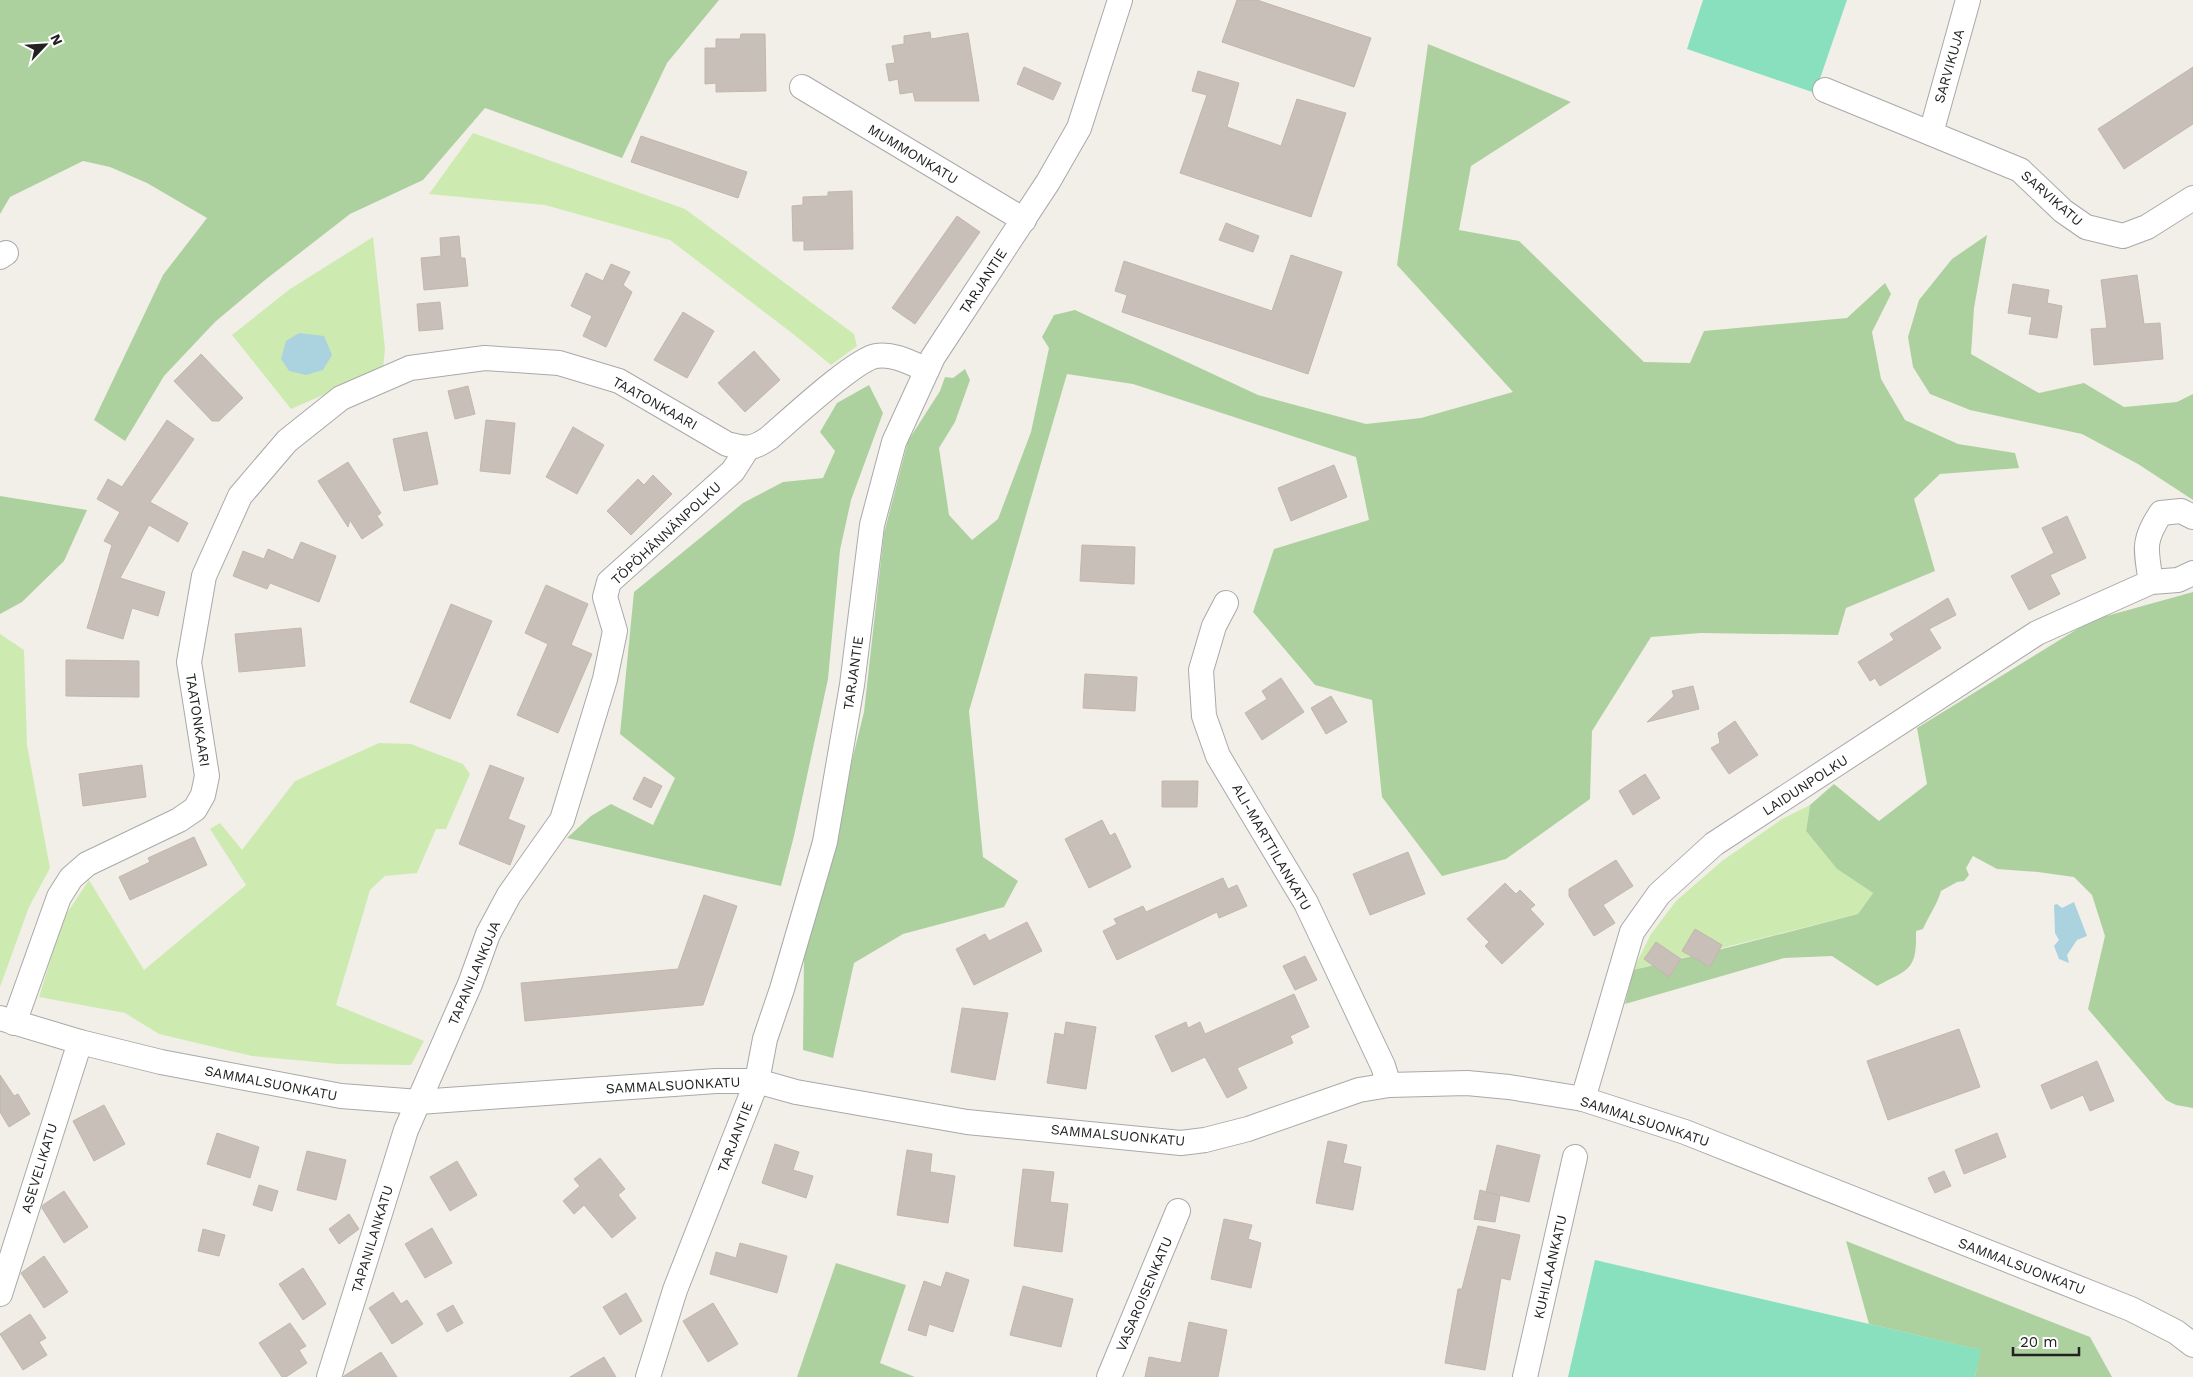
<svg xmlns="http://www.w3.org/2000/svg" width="2193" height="1377" font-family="'Work Sans',sans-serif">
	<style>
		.grass { fill: #cdebb0 }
		.forest { fill: #add19e }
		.pitch { fill: #88e0be }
		.water { fill: #aad3df }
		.building { fill: #c7bfb8; stroke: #c4b6ab }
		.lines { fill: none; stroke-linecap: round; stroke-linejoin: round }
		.minor-casing { stroke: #a9a9a9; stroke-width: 26 }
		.minor { stroke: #fff; stroke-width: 24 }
		.labels { text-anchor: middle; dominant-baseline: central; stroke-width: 4; stroke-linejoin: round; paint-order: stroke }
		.street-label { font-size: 14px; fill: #222; stroke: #fff }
	</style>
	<rect width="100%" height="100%" fill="#f2efe9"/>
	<g class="grass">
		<path d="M 473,133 L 685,209 L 854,334 L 857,346 L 831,365 L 792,333 L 670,240 L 545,205 L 429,194 Z"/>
		<path d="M 373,237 L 385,349 L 383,369 L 291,409 L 232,335 L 290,289 Z"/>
		<path d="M 0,634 L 24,650 L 27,745 L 50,868 L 29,907 L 0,987 Z"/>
		<path d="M 379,743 L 411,744 L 463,764 L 470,774 L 446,829 L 436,829 L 417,873 L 385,876 L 370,890 L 336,1005 L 424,1041 L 411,1065 L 338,1064 L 252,1056 L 159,1034 L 125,1013 L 39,997 L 63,919 L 89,880 L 144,970 L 246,885 L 210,829 L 220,823 L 242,850 L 295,781 Z"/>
		<path d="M 1810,805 L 1806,831 L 1837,869 L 1873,893 L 1858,914 L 1633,970 L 1651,934 L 1676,901 L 1722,861 L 1782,819 Z"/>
	</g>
	<g class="forest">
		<path d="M 0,0 L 719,0 L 667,63 L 622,158 L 485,108 L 423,180 L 350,214 L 265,280 L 215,322 L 164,376 L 125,441 L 94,420 L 163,275 L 207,218 L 147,183 L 110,167 L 83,161 L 10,197 L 0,214 Z"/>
		<path d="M 1428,44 L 1571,102 L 1471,166 L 1459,230 L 1519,241 L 1644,362 L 1690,363 L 1704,331 L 1847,318 L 1885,283 L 1891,294 L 1872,332 L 1881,379 L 1905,420 L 1958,444 L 2015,453 L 2019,468 L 1940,474 L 1914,499 L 1935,571 L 1846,608 L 1838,635 L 1701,633 L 1651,637 L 1592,731 L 1590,799 L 1506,859 L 1442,876 L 1382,797 L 1372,700 L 1315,685 L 1253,612 L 1274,549 L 1369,520 L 1356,457 L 1133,384 L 1067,374 L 969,711 L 983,857 L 1018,881 L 1004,907 L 903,934 L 854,963 L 833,1058 L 803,1050 L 804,953 L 864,712 L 884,533 L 908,441 L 940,391 L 945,377 L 953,378 L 965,369 L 970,380 L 955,422 L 939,448 L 949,515 L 972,540 L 998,519 L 1031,432 L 1049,348 L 1042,337 L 1054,315 L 1075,310 L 1258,395 L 1366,424 L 1421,418 L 1513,392 L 1397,265 Z"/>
		<path d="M 1987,235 L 1974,308 L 1971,354 L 2039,393 L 2084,383 L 2124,407 L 2177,402 L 2193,394 L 2193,500 L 2138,464 L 2082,434 L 1970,410 L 1930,394 L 1913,367 L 1908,337 L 1919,300 L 1952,259 Z"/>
		<path d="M 869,385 L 883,413 L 851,500 L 840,550 L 828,679 L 794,836 L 781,886 L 567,838 L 591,816 L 611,804 L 653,825 L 675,778 L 620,734 L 634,592 L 743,503 L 783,482 L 823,478 L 835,451 L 820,432 L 837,403 Z"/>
		<path d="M 0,496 L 87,510 L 64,561 L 22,602 L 0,614 Z"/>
		<path d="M 2193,592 L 2193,1108 L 2176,1105 L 2166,1100 L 2088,1009 L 2105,936 L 2092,895 L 2074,877 L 2038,872 L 1997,869 L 1973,856 L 1966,868 L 1969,875 L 1964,881 L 1957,882 L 1941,891 C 1937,905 1929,915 1923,929 L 1916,931 C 1917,971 1909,969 1877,986 L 1832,956 L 1784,958 L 1625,1004 L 1633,970 L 1730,947 L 1858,914 L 1873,893 L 1837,869 L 1806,831 L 1810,805 L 1834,784 L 1879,821 L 1927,784 L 1917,728 L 2092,620 Z"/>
		<path d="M 1846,1241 L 2090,1337 L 2112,1377 L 1975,1377 L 1980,1350 L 1869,1324 Z"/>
		<path d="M 836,1263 L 906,1285 L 880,1363 L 915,1377 L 797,1377 Z"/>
	</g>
	<g class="pitch">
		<path d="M 1703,0 L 1847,0 L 1815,93 L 1687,49 Z"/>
		<path d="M 1595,1260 L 1981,1350 L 1975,1377 L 1568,1377 Z"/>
	</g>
	<g class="water">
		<path d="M 299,333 L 324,336 L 332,355 L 323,370 L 306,375 L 289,371 L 281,359 L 286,341 Z"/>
		<path d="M 2074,902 L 2087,936 L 2077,940 L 2067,955 L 2069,963 L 2059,959 L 2054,946 L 2059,940 L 2055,933 L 2054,905 L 2057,904 L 2062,908 Z"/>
	</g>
	<g class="building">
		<path d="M 1237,0 L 1257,0 L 1371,38 L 1354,87 L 1222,42 Z"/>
		<path d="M 930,32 L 931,39 L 968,33 L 979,101 L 915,101 L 913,92 L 900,94 L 898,79 L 889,81 L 886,64 L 895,63 L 892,46 L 904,44 L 904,36 Z"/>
		<path d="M 741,34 L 765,34 L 766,91 L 716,92 L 716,83 L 705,84 L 705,48 L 716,48 L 716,39 L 740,39 Z"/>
		<path d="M 1024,67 L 1061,83 L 1053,100 L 1017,84 Z"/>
		<path d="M 2193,67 L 2193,124 L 2124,169 L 2098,129 Z"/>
		<path d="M 1198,71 L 1239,83 L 1227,127 L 1281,146 L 1297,99 L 1346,113 L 1311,217 L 1180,173 L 1207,95 L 1192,91 Z"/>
		<path d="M 641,136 L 747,172 L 738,198 L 631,162 Z"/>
		<path d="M 852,191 L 853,249 L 804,250 L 804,241 L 793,241 L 792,206 L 803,205 L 803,197 L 828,196 L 828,192 Z"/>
		<path d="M 957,216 L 980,232 L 915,324 L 892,308 Z"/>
		<path d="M 1226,223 L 1259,236 L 1253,252 L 1219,240 Z"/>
		<path d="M 459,236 L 461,258 L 465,258 L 468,286 L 424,290 L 421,258 L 441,256 L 440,238 Z"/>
		<path d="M 1291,255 L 1342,272 L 1308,374 L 1122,312 L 1127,295 L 1115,291 L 1124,261 L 1272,311 Z"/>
		<path d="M 611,264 L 630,272 L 623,285 L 632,292 L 606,347 L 583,336 L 592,316 L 571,306 L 586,273 L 603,281 Z"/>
		<path d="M 2137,275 L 2144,324 L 2160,323 L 2163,359 L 2094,365 L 2091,329 L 2107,328 L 2101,280 Z"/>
		<path d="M 2013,284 L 2049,290 L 2047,303 L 2062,306 L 2057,338 L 2029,334 L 2032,317 L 2008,313 Z"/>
		<path d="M 440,302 L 443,329 L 419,331 L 417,304 Z"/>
		<path d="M 683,312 L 714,331 L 687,378 L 654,360 Z"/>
		<path d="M 754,351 L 780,380 L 745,412 L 718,383 Z"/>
		<path d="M 201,354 L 243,398 L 219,421 L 212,421 L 174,381 Z"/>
		<path d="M 468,386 L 475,414 L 455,419 L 448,391 Z"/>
		<path d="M 167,420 L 194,439 L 150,502 L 188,523 L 178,542 L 149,525 L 120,578 L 165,592 L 158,616 L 132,608 L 123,639 L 87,628 L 112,545 L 104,541 L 120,512 L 97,499 L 108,479 L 122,487 Z"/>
		<path d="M 486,420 L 515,423 L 510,474 L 480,471 Z"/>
		<path d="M 573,427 L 604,445 L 577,494 L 546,477 Z"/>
		<path d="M 427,432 L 438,484 L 404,491 L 393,439 Z"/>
		<path d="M 348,462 L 381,513 L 377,516 L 383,525 L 362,539 L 350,520 L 348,527 L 318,481 Z"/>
		<path d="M 1334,465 L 1347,497 L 1291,521 L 1278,488 Z"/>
		<path d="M 653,475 L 672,494 L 631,535 L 607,511 L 638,479 L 644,485 Z"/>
		<path d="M 2067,516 L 2086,558 L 2050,575 L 2060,594 L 2029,610 L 2011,576 L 2054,553 L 2042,528 Z"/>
		<path d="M 301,542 L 336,556 L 319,602 L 270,583 L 267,589 L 233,576 L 243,551 L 264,559 L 268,549 L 293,560 Z"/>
		<path d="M 1082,545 L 1135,547 L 1134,584 L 1080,581 Z"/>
		<path d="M 546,585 L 588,604 L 571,645 L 592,654 L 558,733 L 517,715 L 548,644 L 525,633 Z"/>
		<path d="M 1948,598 L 1956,615 L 1929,629 L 1941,648 L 1880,686 L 1875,678 L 1870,681 L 1858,662 L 1894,640 L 1890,634 Z"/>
		<path d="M 451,604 L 492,621 L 450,719 L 410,702 Z"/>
		<path d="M 301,628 L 305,666 L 239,672 L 235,634 Z"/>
		<path d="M 66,660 L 139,661 L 139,697 L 66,696 Z"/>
		<path d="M 1085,674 L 1137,677 L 1135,711 L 1083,708 Z"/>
		<path d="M 1281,678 L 1304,712 L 1262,740 L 1245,713 L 1267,699 L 1262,691 Z"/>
		<path d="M 1693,686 L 1699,709 L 1647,722 L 1674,696 L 1672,691 Z"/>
		<path d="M 1331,696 L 1347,722 L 1326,734 L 1311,708 Z"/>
		<path d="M 1735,721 L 1758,755 L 1729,774 L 1711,748 L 1720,743 L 1718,733 Z"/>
		<path d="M 142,765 L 146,797 L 83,806 L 79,774 Z"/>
		<path d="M 490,765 L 524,778 L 508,819 L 525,826 L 510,865 L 459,844 Z"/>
		<path d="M 1645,774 L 1660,798 L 1633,815 L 1619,791 Z"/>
		<path d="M 644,777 L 662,786 L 651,808 L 633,799 Z"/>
		<path d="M 1162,781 L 1198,781 L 1197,807 L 1162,807 Z"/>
		<path d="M 1102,820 L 1110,836 L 1115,833 L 1131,867 L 1089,888 L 1065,839 Z"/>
		<path d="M 194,837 L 207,865 L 130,900 L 119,877 L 150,862 L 148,858 Z"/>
		<path d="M 1408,852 L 1425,894 L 1370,915 L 1353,874 Z"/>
		<path d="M 1616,860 L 1633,886 L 1603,905 L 1615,923 L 1594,936 L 1569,896 L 1569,889 Z"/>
		<path d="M 1223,878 L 1228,889 L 1237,885 L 1247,906 L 1219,918 L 1217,912 L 1117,960 L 1103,931 L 1117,924 L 1114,919 L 1143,906 L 1146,912 Z"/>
		<path d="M 1505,883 L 1516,894 L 1520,890 L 1535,905 L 1530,909 L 1544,924 L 1502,964 L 1485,946 L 1489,942 L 1467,919 Z"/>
		<path d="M 704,895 L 737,906 L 703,1005 L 525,1021 L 521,983 L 678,969 Z"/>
		<path d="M 1027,922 L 1042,951 L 974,985 L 956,949 L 985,934 L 989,941 Z"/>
		<path d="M 1695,929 L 1722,945 L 1710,967 L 1682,951 Z"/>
		<path d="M 1656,942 L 1681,959 L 1669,977 L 1644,959 Z"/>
		<path d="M 1305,956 L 1317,980 L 1295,990 L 1283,966 Z"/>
		<path d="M 1294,994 L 1309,1027 L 1290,1036 L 1293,1043 L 1237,1068 L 1247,1088 L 1227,1098 L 1205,1057 L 1172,1072 L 1155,1036 L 1186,1022 L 1188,1028 L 1200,1022 L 1205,1034 Z"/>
		<path d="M 962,1008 L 1008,1013 L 995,1080 L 951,1072 Z"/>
		<path d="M 1066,1022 L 1096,1027 L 1086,1089 L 1047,1083 L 1055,1033 L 1064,1035 Z"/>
		<path d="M 1959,1029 L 1980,1087 L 1888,1120 L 1867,1061 Z"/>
		<path d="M 2097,1061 L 2114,1101 L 2090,1111 L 2083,1095 L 2051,1109 L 2041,1085 Z"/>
		<path d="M 0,1075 L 14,1096 L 18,1094 L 30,1114 L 9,1127 L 0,1112 Z"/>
		<path d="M 104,1105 L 125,1144 L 94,1161 L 73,1121 Z"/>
		<path d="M 217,1133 L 259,1147 L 250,1178 L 207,1164 Z"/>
		<path d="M 1997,1133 L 2006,1157 L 1964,1174 L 1955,1150 Z"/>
		<path d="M 1328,1141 L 1347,1145 L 1343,1163 L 1361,1167 L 1353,1210 L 1316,1203 Z"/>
		<path d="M 775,1144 L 799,1152 L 793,1170 L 813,1176 L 806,1198 L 762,1183 Z"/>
		<path d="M 1497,1145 L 1540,1155 L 1529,1202 L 1486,1192 Z"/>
		<path d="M 907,1150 L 932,1154 L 930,1172 L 955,1176 L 948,1223 L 897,1215 Z"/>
		<path d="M 307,1151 L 346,1160 L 336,1200 L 297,1190 Z"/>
		<path d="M 600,1158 L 625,1189 L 618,1195 L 636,1218 L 612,1238 L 584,1205 L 574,1214 L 563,1201 L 580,1186 L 574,1179 Z"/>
		<path d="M 457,1161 L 477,1195 L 450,1211 L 430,1177 Z"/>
		<path d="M 1023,1169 L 1054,1172 L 1050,1202 L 1068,1204 L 1062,1252 L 1014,1246 Z"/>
		<path d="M 1944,1171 L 1951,1186 L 1935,1193 L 1928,1178 Z"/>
		<path d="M 259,1185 L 278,1191 L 272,1211 L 253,1205 Z"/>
		<path d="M 1480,1190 L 1500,1196 L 1495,1222 L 1474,1219 Z"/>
		<path d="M 64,1191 L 88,1227 L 64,1243 L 42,1208 L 43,1205 Z"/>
		<path d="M 349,1214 L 359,1229 L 339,1244 L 329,1229 Z"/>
		<path d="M 1224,1219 L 1252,1225 L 1248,1239 L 1261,1243 L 1251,1288 L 1211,1279 Z"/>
		<path d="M 1478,1226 L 1520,1235 L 1510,1280 L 1501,1278 L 1485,1370 L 1445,1363 L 1458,1289 L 1462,1289 Z"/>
		<path d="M 432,1228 L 452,1263 L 425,1278 L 405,1244 Z"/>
		<path d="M 203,1229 L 225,1235 L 219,1256 L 198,1251 Z"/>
		<path d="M 740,1243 L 787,1256 L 777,1293 L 710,1274 L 716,1252 L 736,1258 Z"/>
		<path d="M 44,1256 L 68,1292 L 44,1308 L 21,1273 Z"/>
		<path d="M 303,1268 L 326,1304 L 303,1320 L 279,1284 Z"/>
		<path d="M 946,1272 L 969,1280 L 953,1332 L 929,1324 L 926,1336 L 908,1330 L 924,1281 L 941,1287 Z"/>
		<path d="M 1023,1286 L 1073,1299 L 1061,1347 L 1010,1335 Z"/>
		<path d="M 393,1292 L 401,1304 L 407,1300 L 423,1324 L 392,1344 L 369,1308 Z"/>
		<path d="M 626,1293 L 642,1321 L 620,1335 L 603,1307 Z"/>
		<path d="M 713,1303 L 738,1344 L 708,1362 L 683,1321 Z"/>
		<path d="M 453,1305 L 463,1323 L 447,1332 L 437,1314 Z"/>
		<path d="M 30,1314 L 46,1338 L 39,1342 L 47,1355 L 23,1370 L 0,1334 Z"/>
		<path d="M 1189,1322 L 1227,1330 L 1218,1377 L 1145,1377 L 1149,1357 L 1181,1363 Z"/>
		<path d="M 290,1323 L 306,1346 L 299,1350 L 307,1363 L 286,1377 L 282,1377 L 259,1343 Z"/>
		<path d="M 381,1352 L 397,1377 L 343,1377 L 344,1376 Z"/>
		<path d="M 604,1357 L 616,1377 L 570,1377 Z"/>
	</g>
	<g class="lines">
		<g class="minor-casing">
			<g id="minor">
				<path d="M 802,87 L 1024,220"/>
				<path d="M 1825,90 L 2020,170 L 2063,211 L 2086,227 L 2123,236 L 2147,227 L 2193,198"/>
				<path d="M 1931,133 L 1968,0"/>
				<path d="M 0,257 L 6,253"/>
				<path d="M 2151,582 C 2146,550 2142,541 2161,513 L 2181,511 L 2193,517"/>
				<path d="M 1226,603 L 1214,626 L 1201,670 L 1204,716 L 1218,756 L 1306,903 L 1383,1066 L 1389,1085"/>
				<path d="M 0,1018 L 80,1042 L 161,1062 L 341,1096 L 419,1102 L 716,1081 L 757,1081 L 796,1092 L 967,1122 L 1181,1143 L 1205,1140 L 1248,1129 L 1359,1090 L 1389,1085 L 1467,1083 L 1509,1087 L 1583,1099 L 1685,1132 L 2131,1309 L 2176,1332 L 2193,1345"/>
				<path d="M 14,1023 L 59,897 L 71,878 L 87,864 L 179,820 L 195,809 L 203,795 L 207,776 L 189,662 L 204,576 L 240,496 L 287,441 L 341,398 L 410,368 L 485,358 L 559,363 L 619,381 L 727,444 C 746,449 752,450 769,438 C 789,421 854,360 876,356 C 893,353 911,363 927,370"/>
				<path d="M 1583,1099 L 1632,932 L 1659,894 L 1714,844 L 2037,633 L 2151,582 L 2178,580 L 2193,573"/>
				<path d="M 0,1294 L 80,1042"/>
				<path d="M 329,1377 L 406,1130 L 470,984 L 488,934 L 509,895 L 562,820 L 605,679 L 615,631 L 605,597 L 609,582 L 733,471 L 747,449"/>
				<path d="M 648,1377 L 675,1290 L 757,1081 L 765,1039 L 782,989 L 825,842 L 852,685 L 872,525 L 894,442 L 933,357 L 1048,182 L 1079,128 L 1120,0"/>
				<path d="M 1109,1377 L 1178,1211"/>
				<path d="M 1525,1377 L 1575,1157"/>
			</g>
		</g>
		<use href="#minor" class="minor"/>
	</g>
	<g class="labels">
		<g class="street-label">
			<text transform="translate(1949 66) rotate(-74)">SARVIKUJA</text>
			<text transform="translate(913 154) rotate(31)">MUMMONKATU</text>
			<text transform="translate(2052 198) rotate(41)">SARVIKATU</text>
			<text transform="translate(983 281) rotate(-57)">TARJANTIE</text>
			<text transform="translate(655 403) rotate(29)">TAATONKAARI</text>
			<text transform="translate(666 533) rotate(-43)">TÖPÖHÄNNÄNPOLKU</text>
			<text transform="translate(853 673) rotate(-82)">TARJANTIE</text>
			<text transform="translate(198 720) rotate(81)">TAATONKAARI</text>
			<text transform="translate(1805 785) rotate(-33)">LAIDUNPOLKU</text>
			<text transform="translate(1272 847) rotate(60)">ALI-MARTTILANKATU</text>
			<text transform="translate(474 973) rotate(-67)">TAPANILANKUJA</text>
			<text transform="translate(271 1083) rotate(11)">SAMMALSUONKATU</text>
			<text transform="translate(673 1085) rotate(-3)">SAMMALSUONKATU</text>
			<text transform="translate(1645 1121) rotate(18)">SAMMALSUONKATU</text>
			<text transform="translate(1118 1135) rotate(5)">SAMMALSUONKATU</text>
			<text transform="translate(735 1137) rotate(-69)">TARJANTIE</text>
			<text transform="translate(39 1168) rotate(-73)">ASEVELIKATU</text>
			<text transform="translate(372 1239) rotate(-73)">TAPANILANKATU</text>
			<text transform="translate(2022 1266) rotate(21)">SAMMALSUONKATU</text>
			<text transform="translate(1550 1267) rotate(-77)">KUHILAANKATU</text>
			<text transform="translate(1144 1294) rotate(-67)">VASAROISENKATU</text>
		</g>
	</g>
	<g transform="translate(45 45) rotate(65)" stroke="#ffffff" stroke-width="4" paint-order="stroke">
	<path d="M0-4L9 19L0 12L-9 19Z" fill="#222222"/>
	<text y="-8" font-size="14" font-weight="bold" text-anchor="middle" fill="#222222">N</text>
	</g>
	<path d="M2013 1347v8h66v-8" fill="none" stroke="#222222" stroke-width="2.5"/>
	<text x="2020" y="1347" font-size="15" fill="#222222" stroke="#ffffff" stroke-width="4" paint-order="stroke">20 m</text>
</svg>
